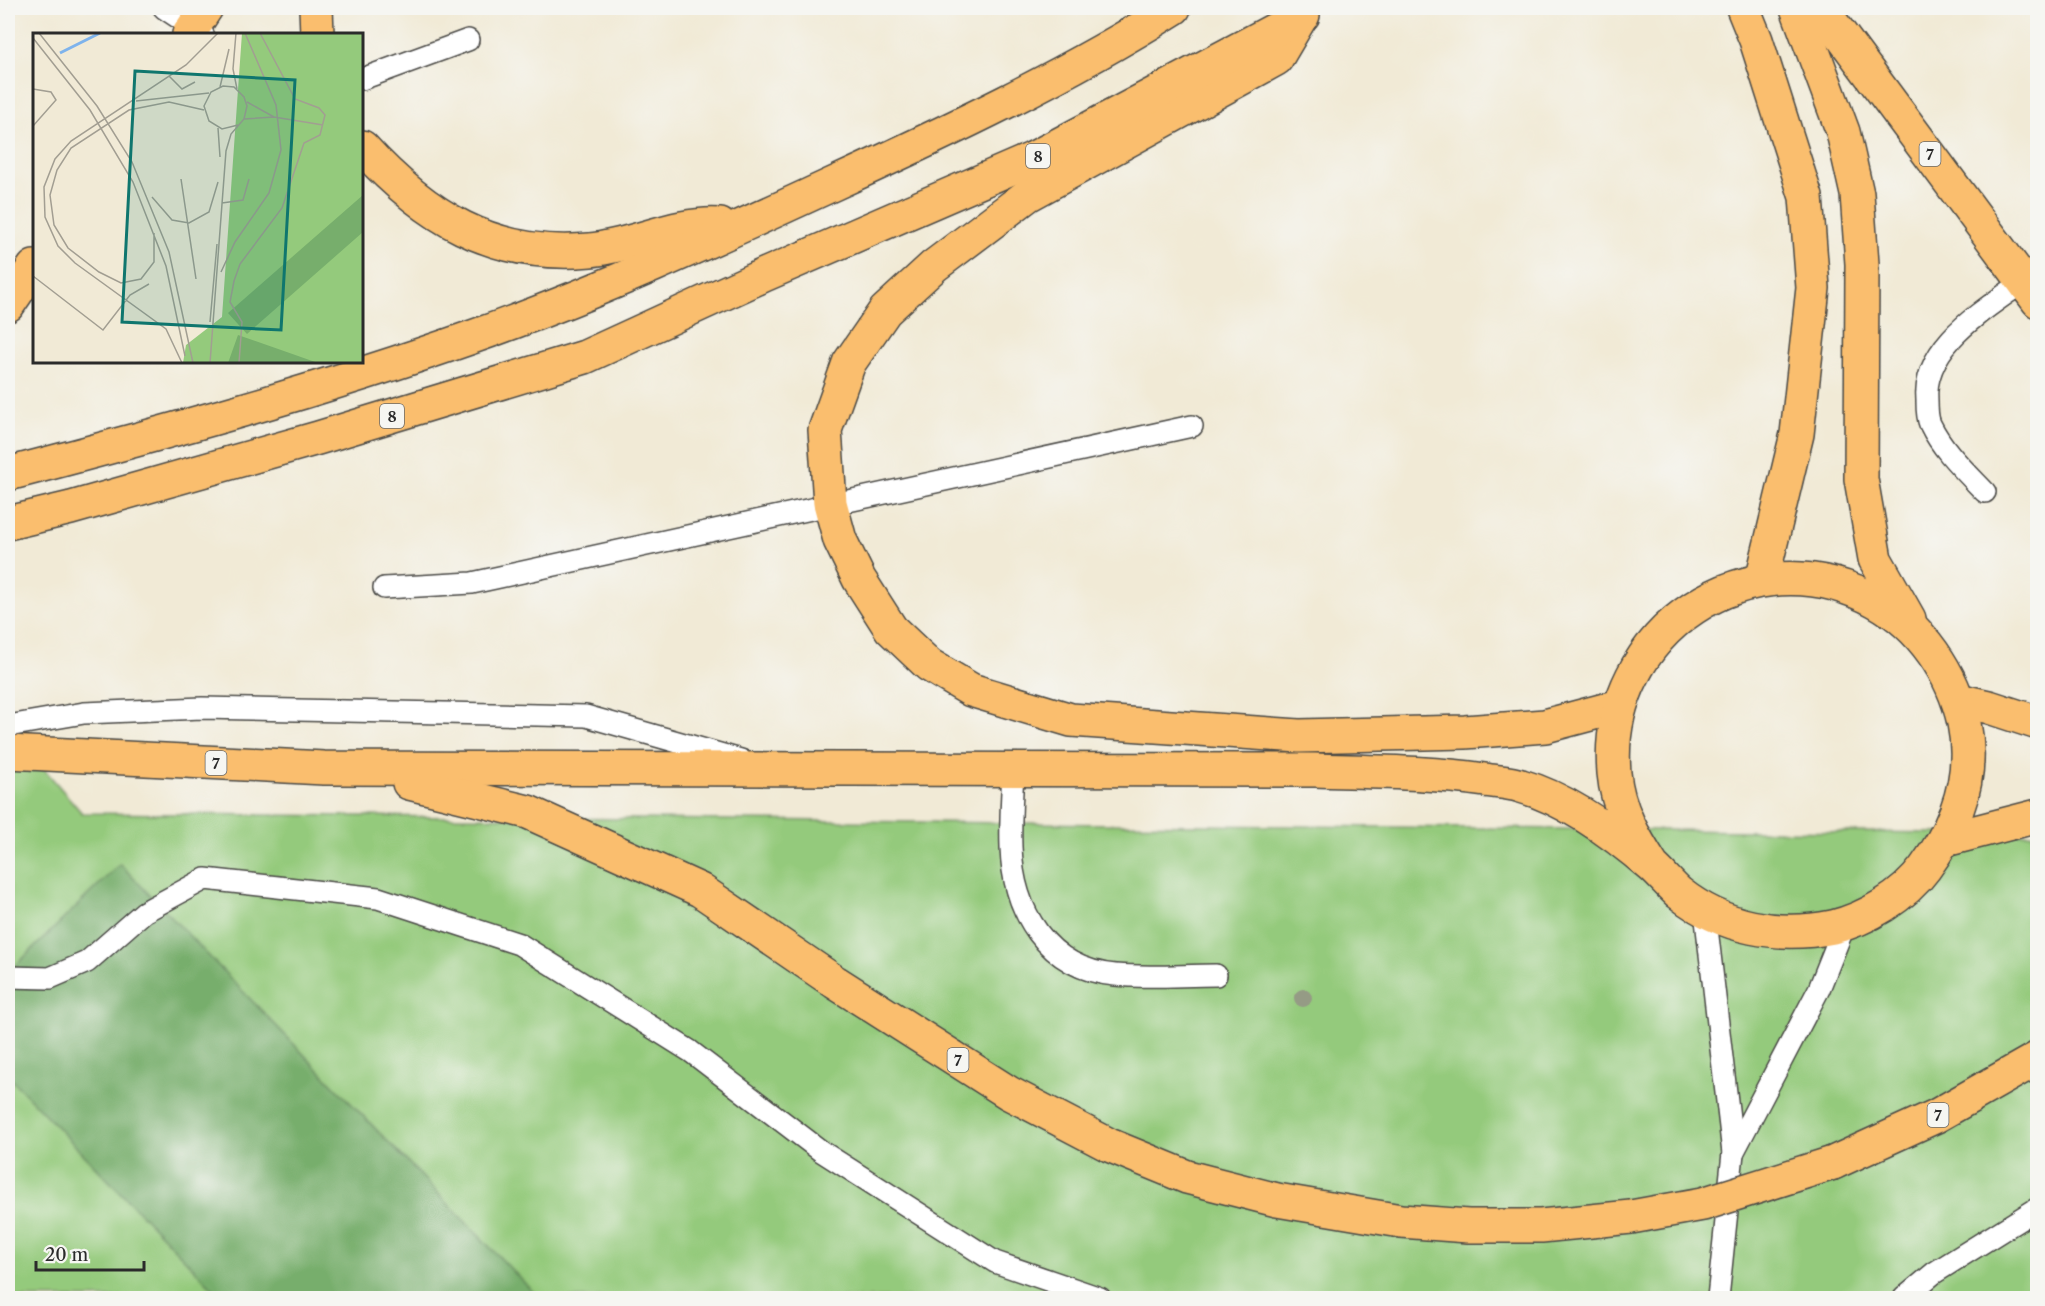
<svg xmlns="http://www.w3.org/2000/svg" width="2045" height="1306" font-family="'Libre Caslon Text',serif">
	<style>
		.green { fill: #94ca7c; stroke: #607a54; stroke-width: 1.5 }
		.forest { fill: #77ae6c; stroke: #516c4c; stroke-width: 1.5 }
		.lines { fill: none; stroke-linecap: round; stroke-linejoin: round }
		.service-casing { stroke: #494845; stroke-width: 24 }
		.primary-casing { stroke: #494845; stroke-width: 36 }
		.service { stroke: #fff; stroke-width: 21 }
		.primary { stroke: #fabe6e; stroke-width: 33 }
		.primary-bridge-casing { stroke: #494845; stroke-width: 36; stroke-linecap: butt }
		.primary-bridge { stroke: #fabe6e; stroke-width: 33 }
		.tree { fill: #959b85 }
		.labels { text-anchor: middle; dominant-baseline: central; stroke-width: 5; stroke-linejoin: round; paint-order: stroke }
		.shield { fill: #f6f6f2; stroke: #686867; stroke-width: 1.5 }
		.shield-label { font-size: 15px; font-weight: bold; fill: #2b2b2b }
		.inset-river { fill: none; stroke: #7eb3ec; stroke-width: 3 }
		.inset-road { fill: none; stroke: #a29e92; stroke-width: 1.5 }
		.view { fill: #0f766e; fill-opacity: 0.15; stroke: #0f766e; stroke-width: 3 }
		.inset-edge { fill: none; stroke: #2b2b2b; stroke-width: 3 }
	</style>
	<rect width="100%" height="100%" fill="#f6f6f2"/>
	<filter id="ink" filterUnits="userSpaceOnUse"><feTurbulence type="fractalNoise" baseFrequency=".0167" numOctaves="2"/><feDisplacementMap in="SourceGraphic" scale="12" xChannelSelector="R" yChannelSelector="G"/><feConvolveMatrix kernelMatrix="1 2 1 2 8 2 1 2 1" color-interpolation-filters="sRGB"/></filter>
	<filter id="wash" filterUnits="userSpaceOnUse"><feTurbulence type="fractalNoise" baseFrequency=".008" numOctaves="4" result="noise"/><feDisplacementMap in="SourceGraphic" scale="24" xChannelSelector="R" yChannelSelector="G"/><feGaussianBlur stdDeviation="1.35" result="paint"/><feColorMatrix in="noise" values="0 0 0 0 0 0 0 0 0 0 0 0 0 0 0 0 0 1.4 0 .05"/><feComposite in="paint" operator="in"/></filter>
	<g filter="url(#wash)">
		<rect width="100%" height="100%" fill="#f1ead6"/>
		<path class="green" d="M 8,727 L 82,813 L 2037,834 L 2037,1298 L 8,1298 Z"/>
		<path class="forest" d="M 120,864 L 539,1298 L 222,1298 L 8,1076 L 8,973 Z"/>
	</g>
	<g filter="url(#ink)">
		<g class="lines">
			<g class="service-casing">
				<g id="service">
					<path d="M 164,8 L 203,34"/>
					<path d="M 362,79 L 468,40"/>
					<path d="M 1985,492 C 1965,471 1943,451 1930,424 C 1927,417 1927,408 1927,401 C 1922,345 1985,310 2024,281"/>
					<path d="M 384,588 L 472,583 L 1192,426"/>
					<path d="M 8,726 L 84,713 L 202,708 L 586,716 L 741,760"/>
					<path d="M 1013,769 C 1012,795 1010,821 1011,847 C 1013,911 1047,969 1115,975 C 1148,978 1183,975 1216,975"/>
					<path d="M 1705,911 L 1733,1153 L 1718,1298"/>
					<path d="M 8,977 L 50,978 L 87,962 L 144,912 L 205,879 L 378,898 L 519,944 L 690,1051 L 821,1151 L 995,1262 L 1100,1298"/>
					<path d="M 1733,1153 L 1819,989 L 1845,924"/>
					<path d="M 1904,1298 L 1934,1273 L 2038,1208"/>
				</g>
			</g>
			<g class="primary-casing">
				<g id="primary">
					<path d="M 316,8 L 317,34"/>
					<path d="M 1743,8 L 1756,40 L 1806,197 L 1813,288 L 1797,434 L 1762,580"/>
					<path d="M 1797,8 L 1843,132 L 1857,194 L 1862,264 L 1861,479 L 1875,559 L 1909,619"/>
					<path d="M 1821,8 L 2038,301"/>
					<path d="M 1302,15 L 1276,59 L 1028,195 L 934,266 L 885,311 L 849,363 L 825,430 L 830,503 L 840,540 L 859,579 L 891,629 L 929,665 L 971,690 L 1071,720 L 1299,736 L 1465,732 L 1545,726 L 1620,706"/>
					<path d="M 189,34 L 206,8"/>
					<path d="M 362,147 C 425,216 492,259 590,250 C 634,246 675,222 720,225"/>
					<path d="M 8,305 L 34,267"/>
					<path d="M 8,474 C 165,433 322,390 475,336 C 597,293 714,239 831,185 C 947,132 1066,76 1174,8"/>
					<path d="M 8,523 L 71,508 L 318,438 L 585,357 L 764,275 L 1032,159 L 1303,15"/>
					<path d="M 1958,700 L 1989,707 L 2038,723"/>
					<path d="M 8,752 L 324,768 L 1315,770 C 1372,772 1428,772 1485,780 C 1497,782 1510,782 1521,786 C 1567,799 1617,836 1653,867 C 1662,875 1670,885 1679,893 C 1723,928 1778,938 1833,927 C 1866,919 1904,897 1925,868 C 1956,826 1975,777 1964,723 C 1953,673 1921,626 1876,601 C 1751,532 1602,631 1614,773 C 1617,808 1634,838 1653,867"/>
					<path d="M 409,783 L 528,812 L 700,890 L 835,982 L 1009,1093 L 1109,1145 L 1187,1177 L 1277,1200 L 1401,1221 L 1468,1226 L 1541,1226 L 1631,1217"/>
					<path d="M 1945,840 L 2038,816"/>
					<path d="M 1833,1163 L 1936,1116 L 2038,1058"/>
				</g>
			</g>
			<use href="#service" class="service"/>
			<use href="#primary" class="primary"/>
			<g class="primary-bridge-casing">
				<path id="primary-bridge" d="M 1631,1217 L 1703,1204 L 1833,1163"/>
			</g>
			<use href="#primary-bridge" class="primary-bridge"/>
		</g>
		<circle class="tree" cx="1303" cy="998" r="9"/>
	</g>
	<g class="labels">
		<g class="shield">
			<rect x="1919.5" y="142" width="21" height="24" rx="4.5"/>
			<rect x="1026" y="144" width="24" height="24" rx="4.5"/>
			<rect x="380" y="404" width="24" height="24" rx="4.5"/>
			<rect x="205.5" y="751" width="21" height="24" rx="4.5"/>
			<rect x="947.5" y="1048" width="21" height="24" rx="4.5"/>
			<rect x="1927.5" y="1103" width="21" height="24" rx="4.5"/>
		</g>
		<g class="shield-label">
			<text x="1930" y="154">7</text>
			<text x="1038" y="156">8</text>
			<text x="392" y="416">8</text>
			<text x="216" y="763">7</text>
			<text x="958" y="1060">7</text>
			<text x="1938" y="1115">7</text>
		</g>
	</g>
	<g transform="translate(33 33)">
		<rect width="330" height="330" fill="#f1ead6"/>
		<path d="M 209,0 L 330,0 L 330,330 L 150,330 L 153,312 L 189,284 Z" fill="#94ca7c"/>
		<path d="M 330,162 L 330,199 L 214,301 L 195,280 ZM 205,302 L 285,330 L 195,330 Z" fill="#77ae6c"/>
		<path class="inset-river" d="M 27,20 L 67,0"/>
		<path class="inset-road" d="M 6,0 L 64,73 L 99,129 L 136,219 L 160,330M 203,0 L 200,36 L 204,56M 0,5 L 57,77 L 100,149 L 133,233 L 152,323M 136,43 L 149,56 L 162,49M 187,54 L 196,16M 0,56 L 18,59 L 23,67 L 0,93M 103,68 L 176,60M 214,69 L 241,84M 211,86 L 241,84 L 290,92M 185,95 L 187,124M 148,146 L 163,246M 119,164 L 139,187 L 156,190 L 176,179 L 185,149M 189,170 L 210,167 L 216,146M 121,200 L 121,229 L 108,246 L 88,250 L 66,239 L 35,215 L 21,192 L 17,162 L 24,137 L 38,115 L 96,77 L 136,69 L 171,77M 188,239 L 202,209 L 236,160 L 248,117 L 243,72 L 212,0M 0,243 L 70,297 L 97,262 L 116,251M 177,289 L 184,211M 149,330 L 133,296 L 42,230 L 25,213 L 12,184 L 11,154 L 22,126 L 38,108 L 153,32 L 185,0M 177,330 L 193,118 L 198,101 L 211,86 L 214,73 L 211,64 L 201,54 L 190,53 L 178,59 L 171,73 L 176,88 L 189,96 L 205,92M 206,330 L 209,289 L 197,269 L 201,248 L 207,231 L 249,175 L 271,110 L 287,102 L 292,82 L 286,75 L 262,66 L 227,0"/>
		<path class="view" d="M 102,38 L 262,47 L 248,297 L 89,289 Z"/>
		<rect width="330" height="330" class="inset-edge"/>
	</g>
	<rect width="2045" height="1306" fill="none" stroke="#f6f6f2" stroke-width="30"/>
	<path d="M36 1261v9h108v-9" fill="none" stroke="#2b2b2b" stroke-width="3"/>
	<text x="45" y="1261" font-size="18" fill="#2b2b2b" stroke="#f6f6f2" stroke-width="4.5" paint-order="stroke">20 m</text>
</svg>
